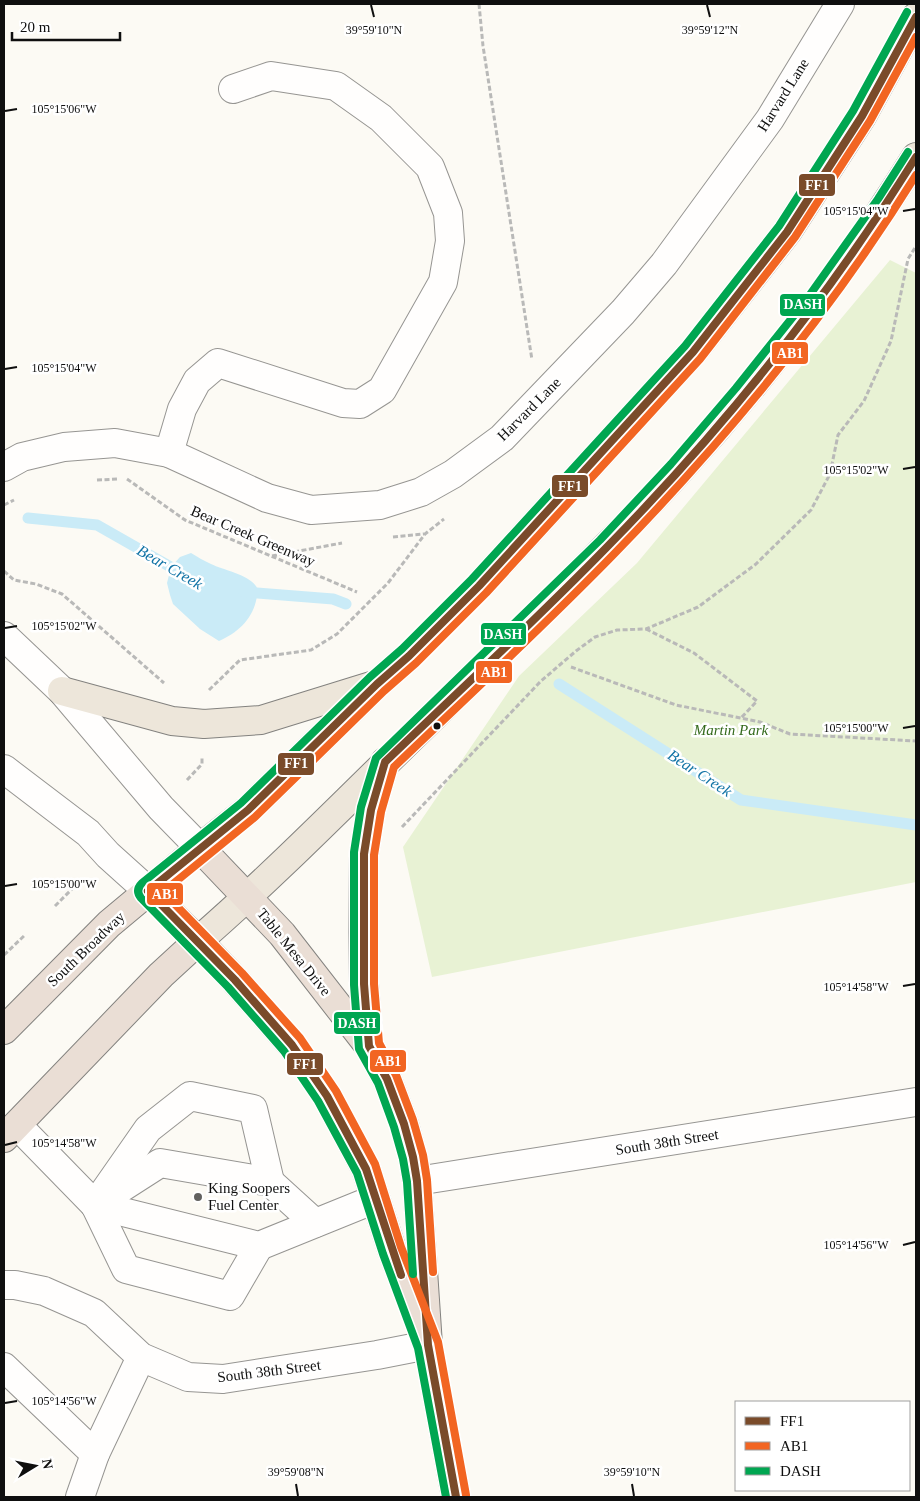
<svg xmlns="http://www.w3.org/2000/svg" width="920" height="1501" font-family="Georgia,serif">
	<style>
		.green { fill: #e8f2d4 }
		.water { fill: #caebf7 }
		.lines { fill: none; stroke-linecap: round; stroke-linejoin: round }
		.stream { stroke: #caebf7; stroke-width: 11 }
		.minor-casing { stroke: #969592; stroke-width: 30 }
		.major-casing { stroke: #83827f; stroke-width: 30 }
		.highway-casing { stroke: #83827f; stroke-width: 30 }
		.path { stroke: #b9b9b8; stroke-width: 3; stroke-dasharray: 5 2.5; stroke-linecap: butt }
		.minor { stroke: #fffefd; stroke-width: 28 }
		.major { stroke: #ede6da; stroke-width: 28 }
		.highway { stroke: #eaded5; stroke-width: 28 }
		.bus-1-casing { stroke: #fff; stroke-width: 11 }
		.bus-2-casing { stroke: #fff; stroke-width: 11 }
		.bus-3-casing { stroke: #fff; stroke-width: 11 }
		.bus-1 { stroke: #7a4b2a; stroke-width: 8 }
		.bus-2 { stroke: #f26522; stroke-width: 8 }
		.bus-3 { stroke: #00a651; stroke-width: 8 }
		.ticks { fill: none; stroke: #0f0f0f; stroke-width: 2 }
		.bus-dot { fill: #0f0f0f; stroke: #fff; stroke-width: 2 }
		.poi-dot { fill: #62615f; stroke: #fff; stroke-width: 2 }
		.labels { text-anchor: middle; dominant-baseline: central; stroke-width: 5; stroke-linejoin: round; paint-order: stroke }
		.street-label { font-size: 15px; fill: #0f0f0f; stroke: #fff }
		.park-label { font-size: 15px; font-style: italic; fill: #346a1c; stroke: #fff }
		.poi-label { font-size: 15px; fill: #0f0f0f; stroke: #fff; text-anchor: start }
		.water-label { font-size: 16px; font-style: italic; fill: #1374a6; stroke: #fff }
		.ticks-label { font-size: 12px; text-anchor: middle; fill: #0f0f0f; stroke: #fff; stroke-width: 5; stroke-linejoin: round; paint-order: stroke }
		.line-badge { stroke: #fff; stroke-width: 2 }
		.badge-label { font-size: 14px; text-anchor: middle; font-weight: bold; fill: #fff }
	</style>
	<rect width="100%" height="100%" fill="#fcfaf4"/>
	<path class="green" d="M 890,260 L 916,273 L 916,882 L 432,977 L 403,847 L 519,676 L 637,563 Z"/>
	<path class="water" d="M 191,553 C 198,557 204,561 211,564 C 223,570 247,574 256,586 C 259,591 257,596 256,601 C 251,621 237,633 219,641 L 200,629 L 173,604 L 170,595 L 167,583 L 171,567 L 180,557 Z"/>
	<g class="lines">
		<g class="stream">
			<path d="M 28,518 L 97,525 L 183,574"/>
			<path d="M 244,592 L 333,599 L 346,604"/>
			<path d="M 559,684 L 741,800 L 916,825"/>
		</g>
		<g class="minor-casing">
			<g id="minor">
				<path d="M 169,453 L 182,409 L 197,381 L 218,363 L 343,403 L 360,404 L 382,390 L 443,282 L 450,241 L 448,213 L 430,167 L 381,118 L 336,86 L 271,76 L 233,89"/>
				<path d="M 4,467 L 22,457 L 64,447 L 115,443 L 169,453 L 267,498 L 311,510 L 380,505 L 421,492 L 453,474 L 502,438 L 623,312 L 664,264 L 770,119 L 840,4"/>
				<path d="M 4,636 L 62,691 L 161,808 L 200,848"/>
				<path d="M 4,769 L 88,833 L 108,855 L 148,891"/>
				<path d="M 17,1125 L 95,1205 L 259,1246 L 375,1199"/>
				<path d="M 417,1181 L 916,1102"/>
				<path d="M 107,1197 L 160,1163 L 270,1182 L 315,1223"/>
				<path d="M 95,1205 L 148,1129 L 190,1096 L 253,1109 L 270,1182"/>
				<path d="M 95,1205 L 126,1269 L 230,1296 L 259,1246"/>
				<path d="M 4,1285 L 15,1285 L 44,1291 L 94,1313 L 141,1357 L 188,1377 L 223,1379 L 377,1355 L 428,1345"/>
				<path d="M 4,1367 L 95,1454"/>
				<path d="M 80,1497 L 95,1454 L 141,1357"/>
			</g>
		</g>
		<g class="major-casing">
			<g id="major">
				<path d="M 62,691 L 172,721 L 204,724 L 261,720 L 374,685"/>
				<path d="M 200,848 L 248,810 L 377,684 L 409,656 L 479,586 L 693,352 L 787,232 L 862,116 L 916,17"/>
				<path d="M 148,891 L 198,941 C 283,867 361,786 442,708 C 521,630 602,555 677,473 C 765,376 846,269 916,157"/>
			</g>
		</g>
		<g class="highway-casing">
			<g id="highway">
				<path d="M 4,1030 L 109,924 L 200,848 L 282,934 L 369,1046 L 387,1079 L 404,1124 L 413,1157 L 417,1181 L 428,1345 L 456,1497"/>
				<path d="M 369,1046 L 364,984 L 363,932 L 364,854 L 371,810 L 385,762"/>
				<path d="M 4,1138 L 161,975 L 198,941 L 235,980 L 292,1045 L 327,1096 L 366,1169 L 392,1250 L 418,1318"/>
			</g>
		</g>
		<g class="path">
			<path d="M 479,4 L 483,46 L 532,360"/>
			<path d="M 127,479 L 185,520 L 357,592"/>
			<path d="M 97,480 L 118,479"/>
			<path d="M 4,505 L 14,500"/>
			<path d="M 393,537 L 424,534"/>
			<path d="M 272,556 L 342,543"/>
			<path d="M 4,571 L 14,580 L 36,584 L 62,594 L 164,683"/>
			<path d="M 646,629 L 694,653 L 757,701 L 741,718"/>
			<path d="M 571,667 L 676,705 L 760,722 L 790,734 L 916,741"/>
			<path d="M 209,690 L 240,660 L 311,650 L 337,634 L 388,583 L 425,534 L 444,519"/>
			<path d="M 187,780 L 202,764 L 202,757"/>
			<path d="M 402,827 L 541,681 L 576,651 L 595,637 L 617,630 L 646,629 L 698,607 L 756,564 L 811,510 L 830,474 L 838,435 L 864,401 L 891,341 L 908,259 L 916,246"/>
			<path d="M 55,906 L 82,879"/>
			<path d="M 4,955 L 25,935"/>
		</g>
		<use href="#minor" class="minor"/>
		<use href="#major" class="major"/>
		<use href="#highway" class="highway"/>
		<g class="bus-1-casing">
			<g id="bus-1">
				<path d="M 148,891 L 248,810 L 377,684 L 409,656 L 479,586 L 693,352 L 787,232 L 862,116 L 916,17"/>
				<path d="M 148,891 L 235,980 L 292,1045 L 327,1096 L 366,1169 L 401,1275"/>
				<path d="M 456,1497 L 428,1345 L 417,1181 L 413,1157 L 404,1124 L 387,1079 L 369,1046 L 364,984 L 364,854 L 371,810 L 385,762 C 459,691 535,621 607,547 C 723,429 828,298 916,157"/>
			</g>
		</g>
		<g class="bus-2-casing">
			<g id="bus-2">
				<path d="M 433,1272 L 427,1180 L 423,1155 L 413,1120 L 396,1075 L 379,1043 L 374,984 L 374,855 L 381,812 L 394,767 C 467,697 543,627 614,554 C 726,439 831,312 916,175"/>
				<path d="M 466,1495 L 438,1342 L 401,1247 L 375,1164 L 336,1091 L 300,1038 L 242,973 L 163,892 L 255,817 L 384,691 L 416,663 L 486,593 L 700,359 L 795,237 L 870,121 L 916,37"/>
			</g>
		</g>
		<g class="bus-3-casing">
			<g id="bus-3">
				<path d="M 413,1274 L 407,1182 L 403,1159 L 394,1127 L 378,1083 L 359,1049 L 354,985 L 354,852 L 361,807 L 376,758 L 600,540 L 671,464 L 736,388 L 804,303 L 878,199 L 908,152"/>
				<path d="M 446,1497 L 418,1348 L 383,1254 L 357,1173 L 318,1101 L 284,1051 L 228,987 L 141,898 C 137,893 137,888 142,883 L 241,803 L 370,677 L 402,649 L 472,579 L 685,346 L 779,226 L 853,111 L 907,12"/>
			</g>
		</g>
		<use href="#bus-1" class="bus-1"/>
		<use href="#bus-2" class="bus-2"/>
		<use href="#bus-3" class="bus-3"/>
	</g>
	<path class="ticks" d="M 371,5 L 374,17M 707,5 L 710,17M 5,111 L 17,109M 903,211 L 915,209M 5,369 L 17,367M 903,469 L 915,467M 5,628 L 17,626M 903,728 L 915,726M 5,886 L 17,884M 903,986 L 915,984M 5,1145 L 17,1142M 903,1245 L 915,1242M 5,1403 L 17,1401M 296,1484 L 298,1496M 632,1484 L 634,1496"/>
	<circle class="bus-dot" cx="437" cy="726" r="4.5"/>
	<circle class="poi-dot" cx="198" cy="1197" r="5"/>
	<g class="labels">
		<g class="street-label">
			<text transform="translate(783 95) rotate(-58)">Harvard Lane</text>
			<text transform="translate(529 409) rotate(-45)">Harvard Lane</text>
			<text transform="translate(253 536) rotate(23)">Bear Creek Greenway</text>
			<text transform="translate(86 949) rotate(-44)">South Broadway</text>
			<text transform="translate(294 952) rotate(51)">Table Mesa Drive</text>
			<text transform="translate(667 1142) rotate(-9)">South 38th Street</text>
			<text transform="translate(269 1371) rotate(-7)">South 38th Street</text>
		</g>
		<g class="park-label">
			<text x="731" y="730">Martin Park</text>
		</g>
		<g class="poi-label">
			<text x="208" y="1188">King Soopers<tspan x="208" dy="17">Fuel Center</tspan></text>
		</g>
		<g class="water-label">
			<text transform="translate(170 567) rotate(30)">Bear Creek</text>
			<text transform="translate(700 773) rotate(33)">Bear Creek</text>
		</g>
	</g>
	<g class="ticks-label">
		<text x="374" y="34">39°59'10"N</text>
		<text x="710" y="34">39°59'12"N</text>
		<text x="64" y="113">105°15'06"W</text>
		<text x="856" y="215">105°15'04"W</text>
		<text x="64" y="372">105°15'04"W</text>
		<text x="856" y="474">105°15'02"W</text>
		<text x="64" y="630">105°15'02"W</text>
		<text x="856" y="732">105°15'00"W</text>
		<text x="64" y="888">105°15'00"W</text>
		<text x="856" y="991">105°14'58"W</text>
		<text x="64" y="1147">105°14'58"W</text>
		<text x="856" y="1249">105°14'56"W</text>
		<text x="64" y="1405">105°14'56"W</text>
		<text x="296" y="1476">39°59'08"N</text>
		<text x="632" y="1476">39°59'10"N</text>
	</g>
	<g class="line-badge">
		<rect x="798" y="173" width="38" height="24" rx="5" fill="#7a4b2a"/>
		<rect x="779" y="293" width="47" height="24" rx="5" fill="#00a651"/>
		<rect x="771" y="341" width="38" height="24" rx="5" fill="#f26522"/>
		<rect x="551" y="474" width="38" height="24" rx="5" fill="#7a4b2a"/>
		<rect x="480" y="622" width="47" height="24" rx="5" fill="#00a651"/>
		<rect x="475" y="660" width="38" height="24" rx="5" fill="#f26522"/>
		<rect x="277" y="752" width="38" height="24" rx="5" fill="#7a4b2a"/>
		<rect x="146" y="882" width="38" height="24" rx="5" fill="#f26522"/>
		<rect x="333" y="1011" width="48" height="24" rx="5" fill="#00a651"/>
		<rect x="369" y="1049" width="38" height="24" rx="5" fill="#f26522"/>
		<rect x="286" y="1052" width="38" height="24" rx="5" fill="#7a4b2a"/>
	</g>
	<g class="badge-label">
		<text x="817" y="190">FF1</text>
		<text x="803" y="309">DASH</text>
		<text x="790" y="358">AB1</text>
		<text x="570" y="491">FF1</text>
		<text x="503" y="639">DASH</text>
		<text x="494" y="677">AB1</text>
		<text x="296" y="768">FF1</text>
		<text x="165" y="899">AB1</text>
		<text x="357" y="1028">DASH</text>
		<text x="388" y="1066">AB1</text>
		<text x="305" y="1069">FF1</text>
	</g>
	<rect width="920" height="1501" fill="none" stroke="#0f0f0f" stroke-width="10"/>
	<rect x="735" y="1401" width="175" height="90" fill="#ffffff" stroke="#9f9f9f"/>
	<rect x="745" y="1417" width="25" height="8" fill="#7a4b2a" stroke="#9f9f9f"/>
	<text x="780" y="1426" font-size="15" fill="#0f0f0f">FF1</text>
	<rect x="745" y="1442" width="25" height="8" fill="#f26522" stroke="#9f9f9f"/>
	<text x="780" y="1451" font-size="15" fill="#0f0f0f">AB1</text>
	<rect x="745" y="1467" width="25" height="8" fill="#00a651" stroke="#9f9f9f"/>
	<text x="780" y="1476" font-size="15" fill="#0f0f0f">DASH</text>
	<g transform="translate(35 1466) rotate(80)" stroke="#ffffff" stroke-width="4" paint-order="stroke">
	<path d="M0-4L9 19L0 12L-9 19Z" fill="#0f0f0f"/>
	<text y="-8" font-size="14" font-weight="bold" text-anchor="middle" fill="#0f0f0f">N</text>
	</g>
	<path d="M12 32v8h108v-8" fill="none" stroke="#0f0f0f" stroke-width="2.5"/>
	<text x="20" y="32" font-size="15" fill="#0f0f0f" stroke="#ffffff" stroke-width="4" paint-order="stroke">20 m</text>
</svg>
